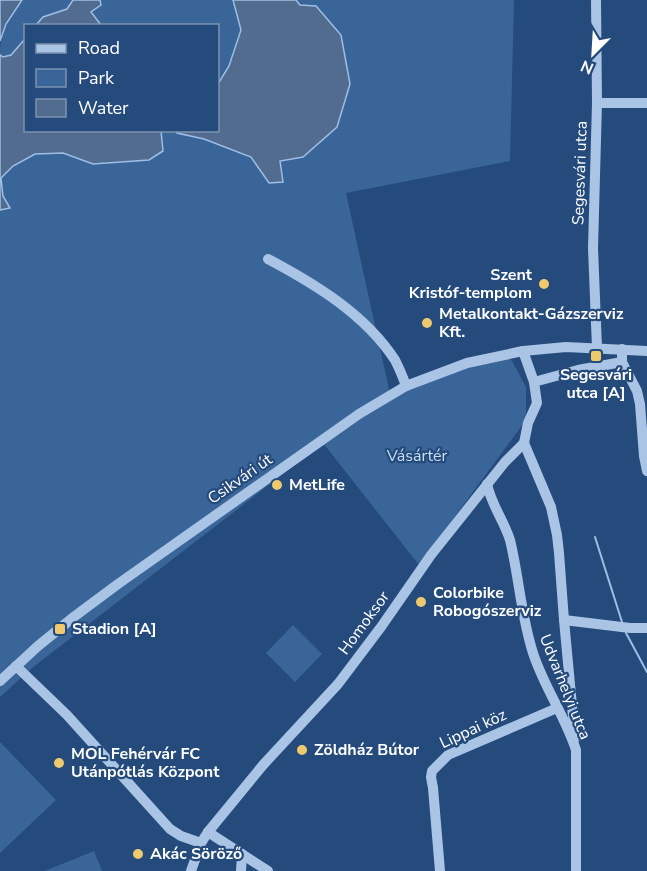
<svg xmlns="http://www.w3.org/2000/svg" width="647" height="871" font-family="'Nunito Sans',sans-serif">
	<style>
		.green { fill: #396599 }
		.water { fill: #516c8f; stroke: #9ebfe5; stroke-width: 1.5 }
		.lines { fill: none; stroke-linecap: round; stroke-linejoin: round }
		.stream { stroke: #9ebfe5; stroke-width: 2 }
		.minor { stroke: #aac4e5; stroke-width: 10 }
		.poi-dot { fill: #eec96e; stroke: #254b7c; stroke-width: 2 }
		.labels { text-anchor: middle; dominant-baseline: central; stroke-width: 4.5; stroke-linejoin: round; paint-order: stroke }
		.street-label { font-size: 16px; fill: #fff; stroke: #254b7c }
		.poi-label { font-size: 16px; font-weight: bold; fill: #fff; stroke: #254b7c; text-anchor: start }
		.park-label { font-size: 16px; fill: #ccdef4; stroke: #254b7c }
	</style>
	<rect width="100%" height="100%" fill="#254b7c"/>
	<g class="green">
		<path d="M 22,0 L 73,0 L 67,9 L 43,17 L 36,25 L 26,26 L 25,39 L 11,55 L 3,57 L 0,55 C 0,30 9,20 22,0 Z"/>
		<path d="M 100,0 L 514,0 L 510,161 L 346,193 L 390,394 L 507,352 L 526,387 L 526,420 L 419,565 L 323,443 L 32,668 L 0,697 L 0,210 L 10,207 L 3,196 L 1,178 L 13,166 L 35,154 L 63,153 L 93,164 L 163,151 L 161,131 L 218,130 L 218,26 L 101,25 L 90,12 L 101,5 Z"/>
		<path d="M 293,625 L 322,654 L 295,682 L 266,653 Z"/>
		<path d="M 0,742 L 56,800 L 0,853 Z"/>
		<path d="M 94,851 L 102,871 L 45,871 Z"/>
	</g>
	<g class="water">
		<path d="M 0,0 L 22,0 L 6,24 L 0,41 Z"/>
		<path d="M 73,0 L 100,0 L 101,5 L 91,12 L 101,25 C 91,26 73,23 65,26 L 36,25 L 43,17 L 67,9 Z"/>
		<path d="M 233,0 L 296,0 L 300,5 L 316,6 L 341,35 L 350,84 L 337,127 L 303,157 L 280,161 L 283,182 L 269,183 L 251,157 L 204,139 L 177,133 L 176,131 L 218,130 L 218,84 L 229,66 L 241,30 Z"/>
		<path d="M 25,39 L 26,130 L 161,131 L 163,151 L 149,160 L 93,164 L 63,153 L 35,154 L 13,166 L 1,178 L 3,196 L 10,208 L 0,210 L 0,55 L 3,57 L 11,55 Z"/>
	</g>
	<g class="lines">
		<g class="stream">
			<path d="M 595,537 L 622,622"/>
			<path d="M 626,633 L 647,672"/>
		</g>
		<g class="minor">
			<path d="M 596,0 L 597,103 L 593,248 L 597,348"/>
			<path d="M 597,103 L 647,103"/>
			<path d="M 268,259 C 315,284 365,314 395,360 C 399,368 403,377 406,386"/>
			<path d="M 622,349 L 622,362 L 637,391 L 640,404 L 644,456 L 647,471"/>
			<path d="M 534,382 L 578,370 L 622,362"/>
			<path d="M 524,443 L 551,507 L 557,535 L 559,553 L 564,620 L 575,738"/>
			<path d="M 487,484 C 491,504 504,521 510,540 C 519,577 521,616 533,653 C 544,687 565,716 576,750 L 576,871"/>
			<path d="M 564,620 L 630,628 L 647,628"/>
			<path d="M 16,666 L 67,715 L 170,829 L 181,836 L 201,843"/>
			<path d="M 0,681 L 38,646 L 75,616 L 118,584 L 359,414 L 406,386 L 467,363 L 523,351 L 566,347 L 647,351"/>
			<path d="M 208,832 L 268,871"/>
			<path d="M 191,871 L 201,843 L 208,832 L 263,765 L 338,684 L 381,627 L 431,555 L 505,462 L 524,443 L 528,423 L 537,403 L 534,382 L 523,351"/>
			<path d="M 241,871 L 242,854"/>
			<path d="M 440,871 L 433,788 L 431,777 L 432,771 L 448,755 L 557,708"/>
		</g>
	</g>
	<g class="poi-dot">
		<circle cx="544" cy="284" r="6"/>
		<circle cx="427" cy="323" r="6"/>
		<rect x="590" y="350" width="12" height="12" rx="3"/>
		<circle cx="277" cy="485" r="6"/>
		<circle cx="421" cy="602" r="6"/>
		<rect x="54" y="623" width="12" height="12" rx="3"/>
		<circle cx="302" cy="750" r="6"/>
		<circle cx="59" cy="763" r="6"/>
		<circle cx="138" cy="854" r="6"/>
	</g>
	<g class="labels">
		<g class="street-label">
			<text transform="translate(580 173) rotate(-88)">Segesvári utca</text>
			<text transform="translate(240 479) rotate(-35)">Csikvári út</text>
			<text transform="translate(364 623) rotate(-54)">Homoksor</text>
			<text transform="translate(565 687) rotate(68)">Udvarhelyi utca</text>
			<text transform="translate(473 729) rotate(-25)">Lippai köz</text>
		</g>
		<g class="poi-label">
			<text x="532" y="275" text-anchor="end">Szent<tspan x="532" dy="18">Kristóf-templom</tspan></text>
			<text x="439" y="314">Metalkontakt-Gázszerviz<tspan x="439" dy="18">Kft.</tspan></text>
			<text x="596" y="375" text-anchor="middle">Segesvári<tspan x="596" dy="18">utca [A]</tspan></text>
			<text x="289" y="485">MetLife</text>
			<text x="433" y="593">Colorbike<tspan x="433" dy="18">Robogószerviz</tspan></text>
			<text x="72" y="629">Stadion [A]</text>
			<text x="314" y="750">Zöldház Bútor</text>
			<text x="71" y="754">MOL Fehérvár FC<tspan x="71" dy="18">Utánpótlás Központ</tspan></text>
			<text x="150" y="854">Akác Söröző</text>
		</g>
		<g class="park-label">
			<text x="417" y="456">Vásártér</text>
		</g>
	</g>
	<rect x="24" y="24" width="195" height="108" fill="#254b7c" stroke="#7c93b0" stroke-width="1.5"/>
	<rect x="36" y="44" width="30" height="9" fill="#aac4e5" stroke="#7c93b0" stroke-width="1.5"/>
	<text x="78" y="54" font-size="18" fill="#ffffff">Road</text>
	<rect x="36" y="69" width="30" height="18" fill="#396599" stroke="#7c93b0" stroke-width="1.5"/>
	<text x="78" y="84" font-size="18" fill="#ffffff">Park</text>
	<rect x="36" y="99" width="30" height="18" fill="#516c8f" stroke="#7c93b0" stroke-width="1.5"/>
	<text x="78" y="114" font-size="18" fill="#ffffff">Water</text>
	<g transform="translate(593 54) rotate(204)" stroke="#254b7c" stroke-width="4.5" paint-order="stroke">
	<path d="M0-4.5L10 22L0 15L-10 22Z" fill="#ffffff"/>
	<text y="-9" font-size="16" font-weight="bold" text-anchor="middle" fill="#ffffff">N</text>
	</g>
</svg>
